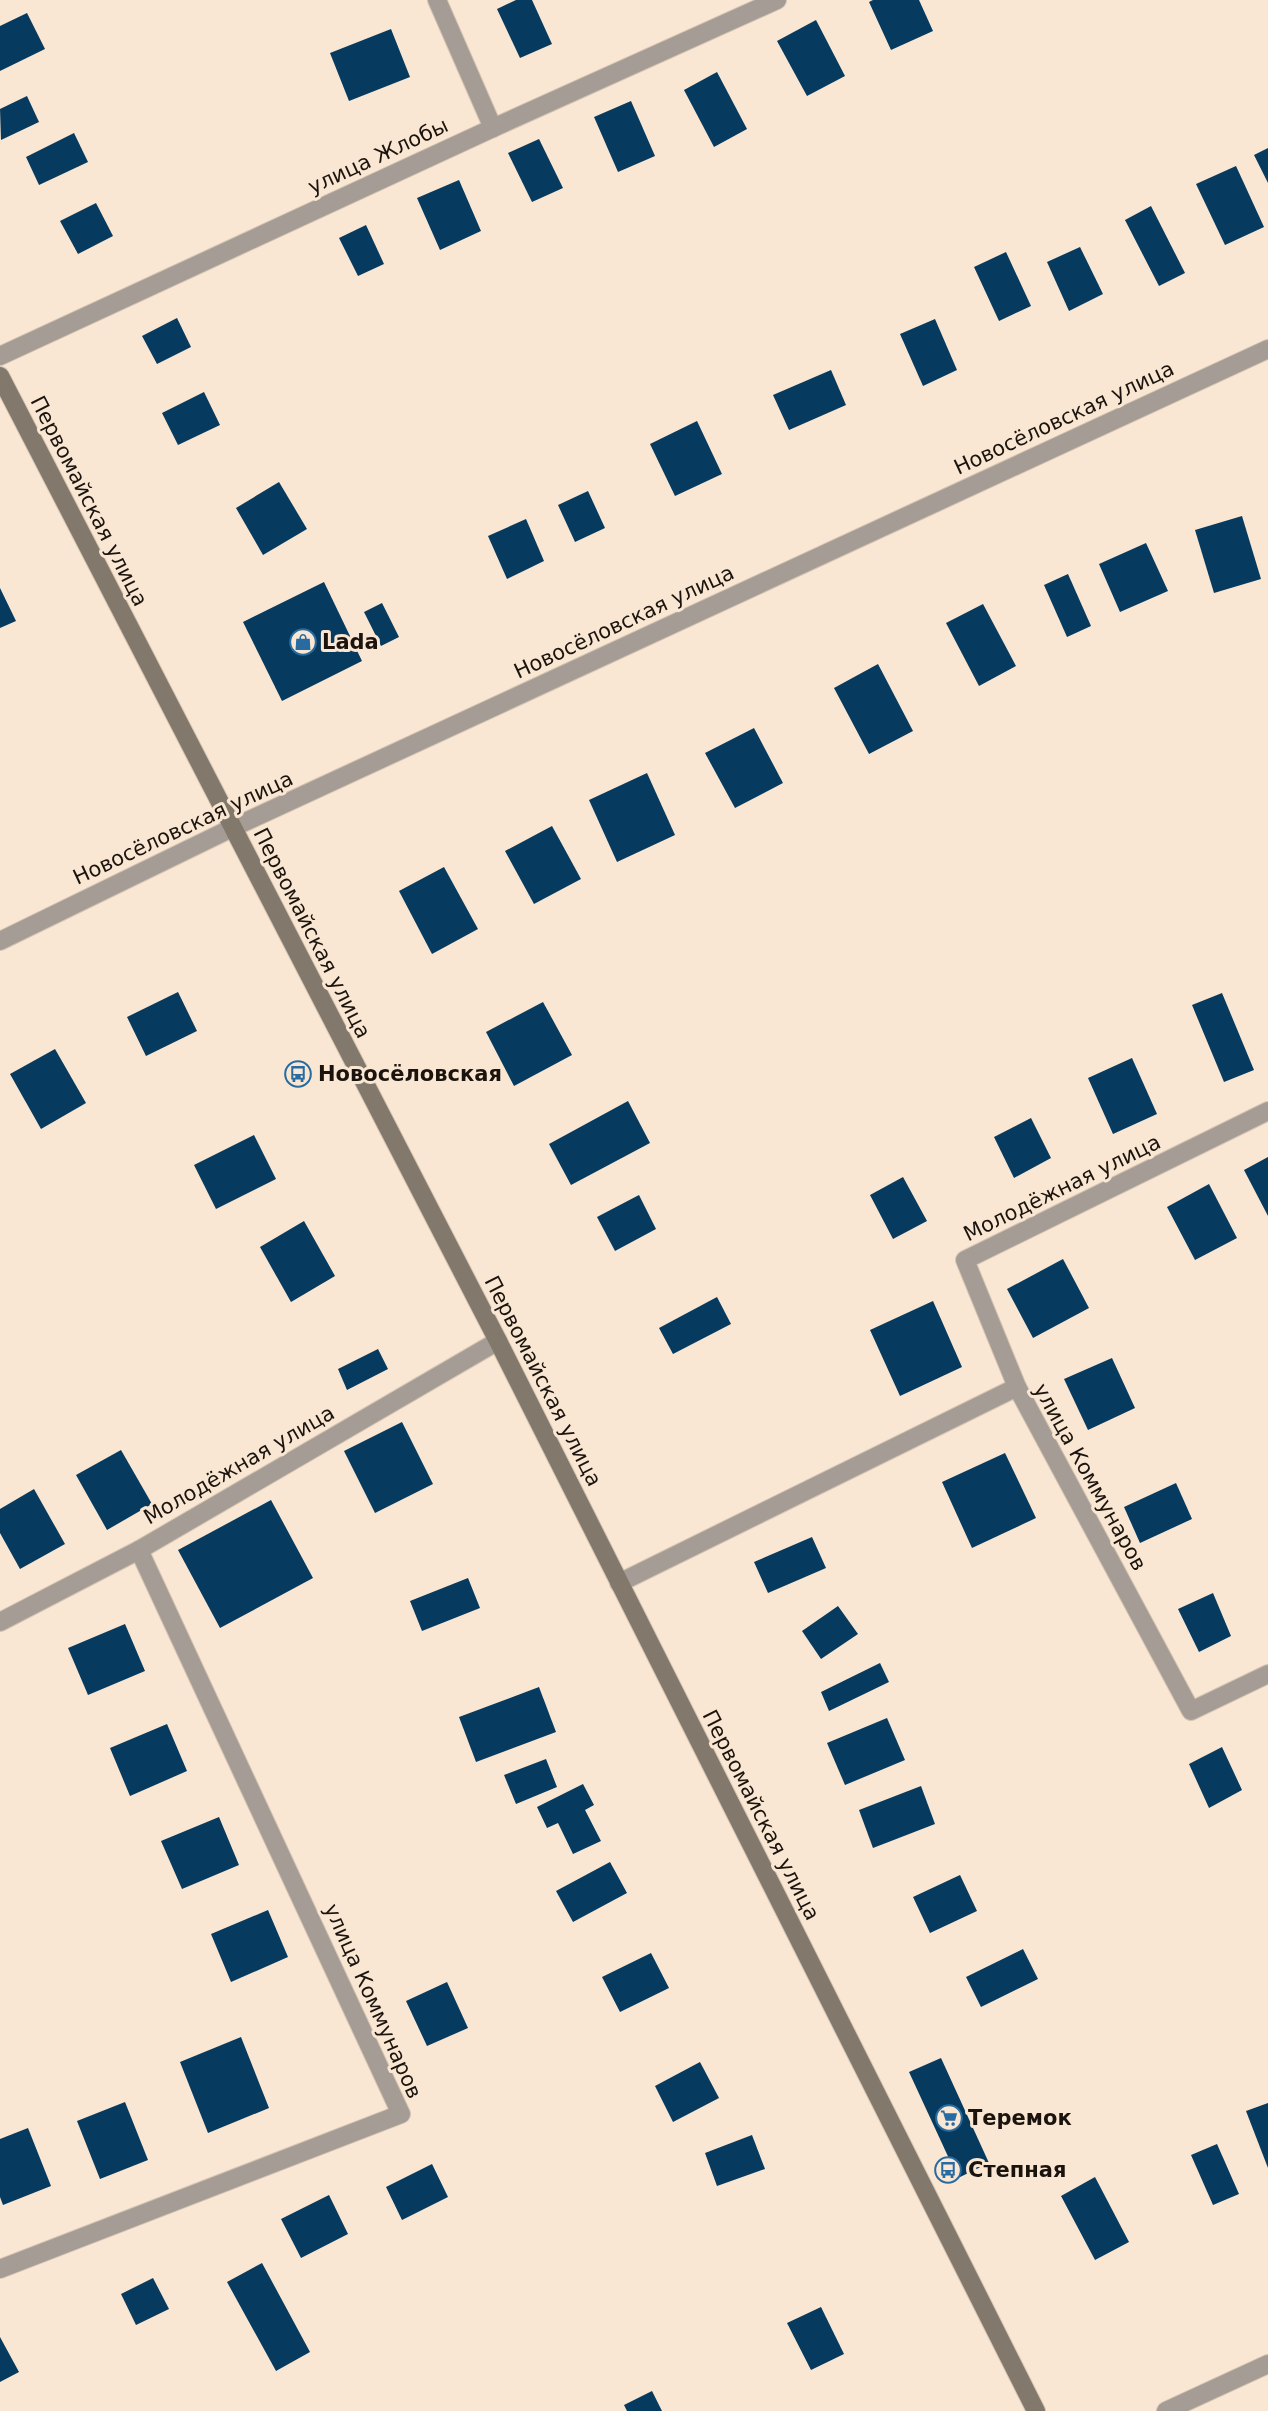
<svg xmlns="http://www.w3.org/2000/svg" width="1268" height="2411" font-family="'DejaVu Sans',sans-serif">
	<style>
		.building { fill: #063a5f }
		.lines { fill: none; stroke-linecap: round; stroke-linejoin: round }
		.street-casing { stroke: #d5c5b3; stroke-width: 20 }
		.secondary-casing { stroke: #d5c5b3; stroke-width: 20 }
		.street { stroke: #a59d95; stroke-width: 18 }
		.secondary { stroke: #83786c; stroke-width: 18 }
		.labels { text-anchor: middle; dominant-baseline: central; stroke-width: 6; stroke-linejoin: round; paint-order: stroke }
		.street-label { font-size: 21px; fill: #1b140e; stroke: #f9e7d3 }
		.poi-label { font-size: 21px; font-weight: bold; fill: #1b140e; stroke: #f9e7d3; text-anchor: start }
	</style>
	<rect width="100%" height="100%" fill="#f9e7d3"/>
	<g class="building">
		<path d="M 516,0 L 532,0 L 552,44 L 520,58 L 497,9 Z"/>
		<path d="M 873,0 L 919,0 L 933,31 L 891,50 L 869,2 Z"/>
		<path d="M 27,13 L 45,49 L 0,71 L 0,26 Z"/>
		<path d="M 816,20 L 845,76 L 807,96 L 777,41 Z"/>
		<path d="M 391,29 L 410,77 L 349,101 L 330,53 Z"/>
		<path d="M 717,72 L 747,129 L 714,147 L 684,90 Z"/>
		<path d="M 27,96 L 39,122 L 1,140 L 0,109 Z"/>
		<path d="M 631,101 L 655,156 L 618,172 L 594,117 Z"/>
		<path d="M 74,133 L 88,162 L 39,185 L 26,157 Z"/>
		<path d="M 539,139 L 563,188 L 532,202 L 508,153 Z"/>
		<path d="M 1268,148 L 1268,183 L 1254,155 Z"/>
		<path d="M 1236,166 L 1264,227 L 1225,245 L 1196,184 Z"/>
		<path d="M 459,180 L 481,231 L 440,250 L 417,198 Z"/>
		<path d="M 96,203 L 113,236 L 78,254 L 60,221 Z"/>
		<path d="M 1151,206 L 1185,273 L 1159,286 L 1125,220 Z"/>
		<path d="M 366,225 L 384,264 L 358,276 L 339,238 Z"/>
		<path d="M 1080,247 L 1103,294 L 1069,311 L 1047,262 Z"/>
		<path d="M 1006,252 L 1031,306 L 999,321 L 974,267 Z"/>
		<path d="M 177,318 L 191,347 L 157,364 L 142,336 Z"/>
		<path d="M 935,319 L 957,370 L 923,386 L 900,334 Z"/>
		<path d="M 831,370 L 846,405 L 789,430 L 773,395 Z"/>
		<path d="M 204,392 L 220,425 L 178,445 L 162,413 Z"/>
		<path d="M 697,421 L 722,474 L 675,496 L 650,444 Z"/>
		<path d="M 279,482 L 307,529 L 263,555 L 236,508 Z"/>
		<path d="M 588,491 L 605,528 L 575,542 L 558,505 Z"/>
		<path d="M 1242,516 L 1261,579 L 1214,593 L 1195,530 Z"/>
		<path d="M 526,519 L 544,561 L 507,579 L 488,536 Z"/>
		<path d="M 1146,543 L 1168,591 L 1120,612 L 1099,564 Z"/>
		<path d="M 1068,574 L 1091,626 L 1067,637 L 1044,585 Z"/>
		<path d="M 324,582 L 362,661 L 282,701 L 243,622 Z"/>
		<path d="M 0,588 L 16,621 L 0,628 Z"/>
		<path d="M 382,603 L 399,637 L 381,646 L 364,612 Z"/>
		<path d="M 983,604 L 1016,666 L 979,686 L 946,623 Z"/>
		<path d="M 878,664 L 913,731 L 869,754 L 834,688 Z"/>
		<path d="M 754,728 L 783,783 L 735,808 L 705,753 Z"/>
		<path d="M 647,773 L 675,835 L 617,862 L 589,800 Z"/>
		<path d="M 552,826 L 581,879 L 534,904 L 505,851 Z"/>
		<path d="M 444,867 L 478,929 L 432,954 L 399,891 Z"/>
		<path d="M 178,992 L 197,1031 L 146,1056 L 127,1017 Z"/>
		<path d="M 1222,993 L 1254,1070 L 1224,1082 L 1192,1005 Z"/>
		<path d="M 543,1002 L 572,1055 L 514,1086 L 486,1032 Z"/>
		<path d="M 55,1049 L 86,1103 L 41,1129 L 10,1074 Z"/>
		<path d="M 1132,1058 L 1157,1114 L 1113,1134 L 1088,1078 Z"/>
		<path d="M 628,1101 L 650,1143 L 571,1185 L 549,1144 Z"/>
		<path d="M 1031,1118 L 1051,1158 L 1014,1178 L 994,1137 Z"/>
		<path d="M 254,1135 L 276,1179 L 216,1209 L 194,1165 Z"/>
		<path d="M 1268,1157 L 1268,1216 L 1244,1170 Z"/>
		<path d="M 903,1177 L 927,1221 L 893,1239 L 870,1195 Z"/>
		<path d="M 1209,1184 L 1237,1238 L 1195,1260 L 1167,1207 Z"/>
		<path d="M 639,1195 L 656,1229 L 615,1251 L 597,1217 Z"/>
		<path d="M 304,1221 L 335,1276 L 291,1302 L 260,1247 Z"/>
		<path d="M 1063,1259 L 1089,1308 L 1033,1338 L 1007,1289 Z"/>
		<path d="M 717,1297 L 731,1324 L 673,1354 L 659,1328 Z"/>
		<path d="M 933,1301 L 962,1367 L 900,1396 L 870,1330 Z"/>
		<path d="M 378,1349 L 388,1369 L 347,1390 L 338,1369 Z"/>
		<path d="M 1112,1358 L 1135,1408 L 1088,1430 L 1064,1379 Z"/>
		<path d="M 402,1422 L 433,1484 L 375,1513 L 344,1451 Z"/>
		<path d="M 121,1450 L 152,1504 L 107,1530 L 76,1475 Z"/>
		<path d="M 1005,1453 L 1036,1518 L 972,1548 L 942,1482 Z"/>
		<path d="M 1176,1483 L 1192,1519 L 1140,1543 L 1124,1507 Z"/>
		<path d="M 34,1489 L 65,1544 L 20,1569 L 0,1533 L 0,1509 Z"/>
		<path d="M 271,1500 L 313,1578 L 220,1628 L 178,1550 Z"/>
		<path d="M 812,1537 L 826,1568 L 768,1593 L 754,1562 Z"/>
		<path d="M 468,1578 L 480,1608 L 422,1631 L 410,1601 Z"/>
		<path d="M 1213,1593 L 1231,1636 L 1199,1652 L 1178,1609 Z"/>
		<path d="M 838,1606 L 858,1634 L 821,1659 L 802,1631 Z"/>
		<path d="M 125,1624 L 145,1671 L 88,1695 L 68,1648 Z"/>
		<path d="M 880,1663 L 889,1682 L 829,1711 L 821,1692 Z"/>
		<path d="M 539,1687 L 556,1732 L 476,1762 L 459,1717 Z"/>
		<path d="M 887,1718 L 905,1760 L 845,1785 L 827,1743 Z"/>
		<path d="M 167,1724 L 187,1771 L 130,1796 L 110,1748 Z"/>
		<path d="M 1222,1747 L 1242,1790 L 1209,1808 L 1189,1764 Z"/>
		<path d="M 546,1759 L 557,1787 L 516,1804 L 504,1775 Z"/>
		<path d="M 583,1784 L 594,1805 L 585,1810 L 601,1841 L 573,1854 L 558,1823 L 547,1828 L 537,1807 Z"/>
		<path d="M 921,1786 L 935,1824 L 873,1848 L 859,1810 Z"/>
		<path d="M 219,1817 L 239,1865 L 182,1889 L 161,1841 Z"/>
		<path d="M 610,1862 L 627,1893 L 573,1922 L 556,1891 Z"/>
		<path d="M 960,1875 L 977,1911 L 930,1933 L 913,1897 Z"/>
		<path d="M 268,1910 L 288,1957 L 231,1982 L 211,1934 Z"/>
		<path d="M 1023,1949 L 1038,1979 L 981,2007 L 966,1977 Z"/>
		<path d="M 651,1953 L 669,1988 L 620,2012 L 602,1977 Z"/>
		<path d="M 447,1982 L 468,2028 L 427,2046 L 406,2001 Z"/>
		<path d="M 241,2037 L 269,2108 L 208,2133 L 180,2062 Z"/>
		<path d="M 941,2058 L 989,2163 L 958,2178 L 909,2072 Z"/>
		<path d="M 700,2062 L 719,2098 L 673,2122 L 655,2086 Z"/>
		<path d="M 125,2102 L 148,2160 L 100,2179 L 77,2121 Z"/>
		<path d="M 1268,2103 L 1268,2168 L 1246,2111 Z"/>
		<path d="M 28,2128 L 51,2186 L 3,2205 L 0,2197 L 0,2139 Z"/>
		<path d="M 752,2135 L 765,2169 L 717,2186 L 705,2153 Z"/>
		<path d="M 1217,2144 L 1239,2194 L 1213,2205 L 1191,2155 Z"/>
		<path d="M 432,2164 L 448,2197 L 402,2220 L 386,2187 Z"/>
		<path d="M 1095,2177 L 1129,2242 L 1095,2260 L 1061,2196 Z"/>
		<path d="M 329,2195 L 348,2234 L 301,2258 L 281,2219 Z"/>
		<path d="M 262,2263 L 310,2352 L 276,2371 L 227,2282 Z"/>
		<path d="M 153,2278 L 169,2309 L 136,2325 L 121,2294 Z"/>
		<path d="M 821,2307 L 844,2354 L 811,2370 L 787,2323 Z"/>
		<path d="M 0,2337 L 19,2372 L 0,2382 Z"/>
		<path d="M 652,2391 L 662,2411 L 627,2411 L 624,2405 Z"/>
	</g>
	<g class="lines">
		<g class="street-casing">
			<g id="street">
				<path d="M 437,0 L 493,128"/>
				<path d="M 0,356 L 493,128 L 777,0"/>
				<path d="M 0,941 L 232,828 L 1268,349"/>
				<path d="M 1017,1387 L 965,1260 L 1268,1111"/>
				<path d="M 619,1583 L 1017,1387 L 1191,1711 L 1268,1674"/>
				<path d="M 0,1622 L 139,1550 L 498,1341"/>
				<path d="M 0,2269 L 401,2114 L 139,1550"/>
				<path d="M 1166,2411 L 1268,2364"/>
			</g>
		</g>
		<g class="secondary-casing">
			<path id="secondary" d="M 0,376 L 498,1341 L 1036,2411"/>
		</g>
		<use href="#street" class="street"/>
		<use href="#secondary" class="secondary"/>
	</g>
	<defs>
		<g id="shop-ring" transform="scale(1.35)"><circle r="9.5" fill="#f9e7d3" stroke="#286ba1" stroke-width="1.5"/><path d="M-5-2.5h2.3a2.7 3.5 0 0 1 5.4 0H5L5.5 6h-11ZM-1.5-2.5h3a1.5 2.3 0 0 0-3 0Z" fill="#286ba1"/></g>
		<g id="bus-ring" transform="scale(1.35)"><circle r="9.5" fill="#f9e7d3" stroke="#286ba1" stroke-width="1.5"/><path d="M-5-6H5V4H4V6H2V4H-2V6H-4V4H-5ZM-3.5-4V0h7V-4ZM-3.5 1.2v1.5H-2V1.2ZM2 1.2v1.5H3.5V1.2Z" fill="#286ba1"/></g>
		<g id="supermarket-ring" transform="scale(1.35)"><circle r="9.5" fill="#f9e7d3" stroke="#286ba1" stroke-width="1.5"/><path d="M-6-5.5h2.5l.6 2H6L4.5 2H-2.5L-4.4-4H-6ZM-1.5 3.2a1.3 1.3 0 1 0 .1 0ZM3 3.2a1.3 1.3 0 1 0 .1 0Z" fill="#286ba1"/></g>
	</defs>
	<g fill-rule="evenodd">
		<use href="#shop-ring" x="303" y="642"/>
		<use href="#bus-ring" x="298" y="1074"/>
		<use href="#supermarket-ring" x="949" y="2118"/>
		<use href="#bus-ring" x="948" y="2170"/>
	</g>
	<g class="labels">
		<g class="street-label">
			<text transform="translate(378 156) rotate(-25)">улица Жлобы</text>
			<text transform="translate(1064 418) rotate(-25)">Новосёловская улица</text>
			<text transform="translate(89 501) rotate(63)">Первомайская улица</text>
			<text transform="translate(624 622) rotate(-25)">Новосёловская улица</text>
			<text transform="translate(183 828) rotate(-25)">Новосёловская улица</text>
			<text transform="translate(312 933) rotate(63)">Первомайская улица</text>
			<text transform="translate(1062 1188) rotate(-26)">Молодёжная улица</text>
			<text transform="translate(543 1381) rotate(63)">Первомайская улица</text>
			<text transform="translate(239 1465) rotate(-30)">Молодёжная улица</text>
			<text transform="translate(1090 1477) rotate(61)">улица Коммунаров</text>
			<text transform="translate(761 1815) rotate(63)">Первомайская улица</text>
			<text transform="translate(373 2001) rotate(66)">улица Коммунаров</text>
		</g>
		<g class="poi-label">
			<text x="322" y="642">Lada</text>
			<text x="318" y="1074">Новосёловская</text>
			<text x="968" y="2118">Теремок</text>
			<text x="968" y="2170">Степная</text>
		</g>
	</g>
</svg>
